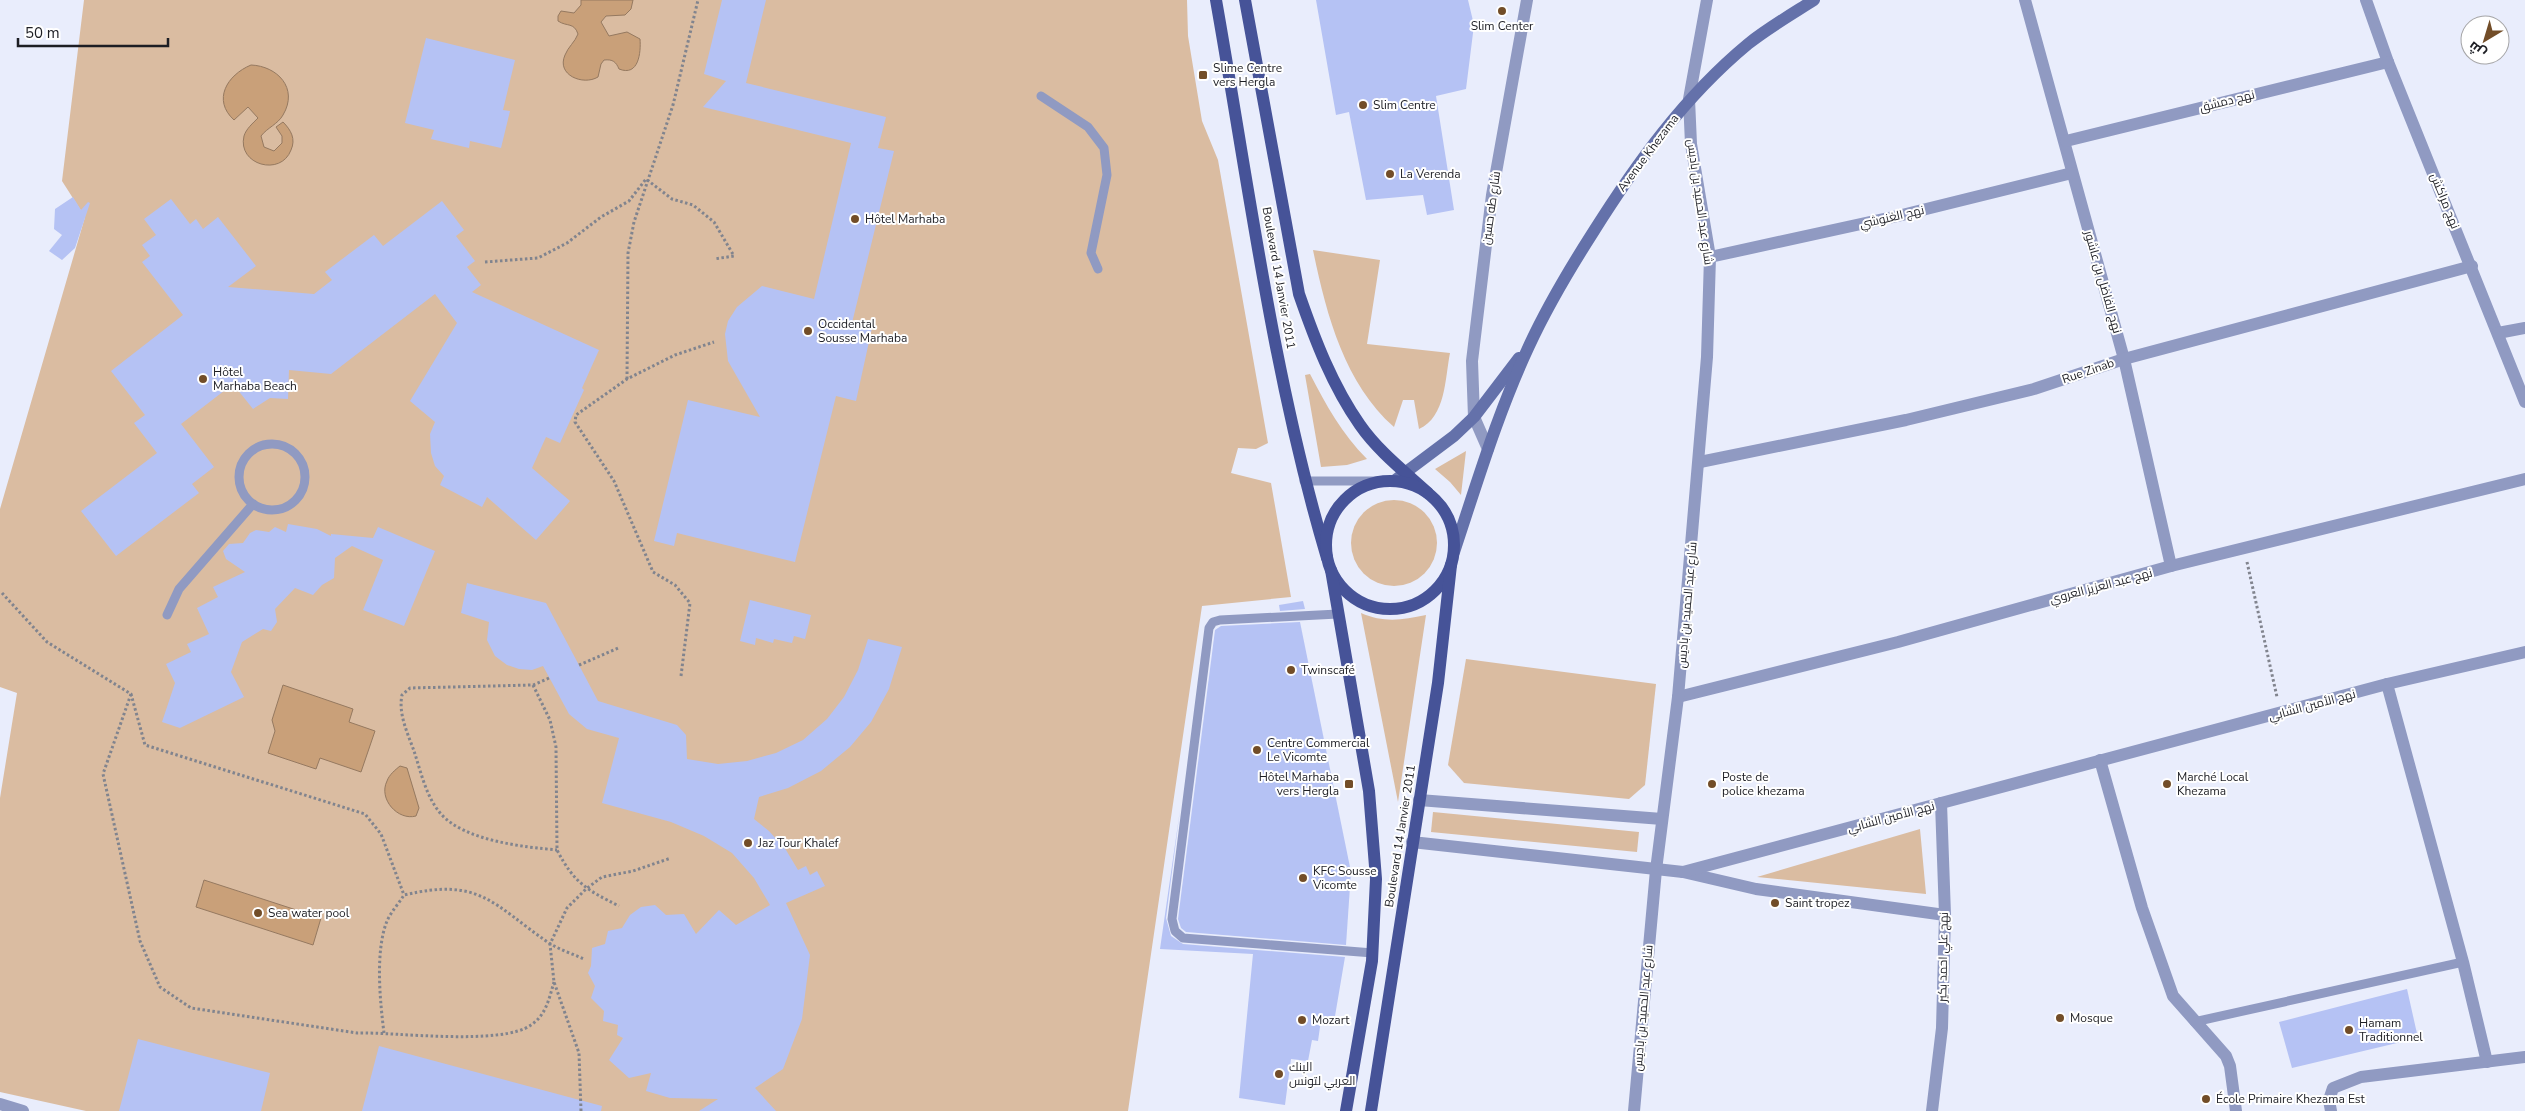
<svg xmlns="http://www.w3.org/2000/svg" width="2525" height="1111" font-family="'Nunito Sans',Cairo,sans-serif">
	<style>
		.green { fill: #dabca1 }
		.water { fill: #c9a079; stroke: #957960 }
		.building { fill: #b5c2f4 }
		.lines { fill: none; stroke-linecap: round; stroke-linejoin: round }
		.path { stroke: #81848e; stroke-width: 3; stroke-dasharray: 2.5 2.5; stroke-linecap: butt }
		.service { stroke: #909ac2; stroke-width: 9 }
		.minor { stroke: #909ac2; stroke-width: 12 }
		.secondary { stroke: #6471aa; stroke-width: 12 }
		.primary { stroke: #465398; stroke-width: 12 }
		.poi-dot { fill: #724d28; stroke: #fff; stroke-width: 2 }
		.labels { text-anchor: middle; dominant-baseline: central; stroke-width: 4; stroke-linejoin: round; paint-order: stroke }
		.poi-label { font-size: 12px; fill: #1d1e24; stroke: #fff; text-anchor: start }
		.street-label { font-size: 12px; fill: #1d1e24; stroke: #fff }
	</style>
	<rect width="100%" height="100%" fill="#e9edfc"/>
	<g class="green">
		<path d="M 84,0 L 1187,0 L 1188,36 L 1202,121 L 1218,160 L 1268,443 L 1256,449 L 1238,448 L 1231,473 L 1271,483 L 1291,597 L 1202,606 L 1128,1111 L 86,1111 L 0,1092 L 0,798 L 17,693 L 0,687 L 0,509 L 85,217 L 62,181 Z"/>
		<path d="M 1313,250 L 1380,260 L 1367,344 L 1450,353 C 1445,378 1446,417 1419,429 L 1414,400 L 1403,400 L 1394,427 C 1344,383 1326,313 1313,250 Z"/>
		<path d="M 1310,374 C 1326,405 1342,434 1367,459 L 1347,465 L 1321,467 L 1305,375 Z"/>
		<path d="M 1466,451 L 1461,495 L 1450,482 L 1435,469 Z"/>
		<circle cx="1394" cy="543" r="43"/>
		<path d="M 1361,613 C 1384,623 1402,620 1426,615 L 1398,802 Z"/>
		<path d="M 1466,659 L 1656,684 L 1645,785 L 1629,799 L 1464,783 L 1448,765 Z"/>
		<path d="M 1433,812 L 1639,832 L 1637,852 L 1431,832 Z"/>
		<path d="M 1920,829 L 1926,894 L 1757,877 Z"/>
	</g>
	<g class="water">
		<path d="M 581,0 L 633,0 L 631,9 L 625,15 L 606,16 L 601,22 L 609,36 L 627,32 L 640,39 C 641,52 639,77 619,69 C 616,62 613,59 604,60 L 601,64 L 598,77 C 583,86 556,75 565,55 C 568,47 575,42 578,34 C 574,22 567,27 558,21 L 558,16 L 561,11 L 574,13 L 581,5 Z"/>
		<path d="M 251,65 C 277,66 299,88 283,115 C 278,124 267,128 261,136 L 264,147 L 274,151 L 282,143 L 282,136 L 276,127 L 283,122 C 291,130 296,139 291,150 C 281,177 237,165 244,136 C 246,129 253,123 258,118 L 248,107 L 234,120 C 212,100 227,75 251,65 Z"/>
		<path d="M 283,685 L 353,709 L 349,722 L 375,731 L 361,772 L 320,758 L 316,769 L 268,753 L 275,731 L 272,720 Z"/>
		<path d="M 400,766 L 407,768 L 419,808 L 416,816 C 398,821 378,799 387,781 C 389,775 395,770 400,766 Z"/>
		<path d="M 204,880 L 321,918 L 313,945 L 196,907 Z"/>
	</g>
	<g class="building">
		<path d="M 722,0 L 766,0 L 746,83 L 886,117 L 878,148 L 894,151 L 852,323 L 872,328 L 856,401 L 836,396 L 795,562 L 677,533 L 674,546 L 654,541 L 688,400 L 760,417 L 728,361 L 725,334 L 728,321 L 737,307 L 762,286 L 814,299 L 851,143 L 703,107 L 726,81 L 704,74 Z"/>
		<path d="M 1316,0 L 1468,0 L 1474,25 L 1466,89 L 1436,96 L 1454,210 L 1427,215 L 1423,195 L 1366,200 L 1349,112 L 1336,115 Z"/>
		<path d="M 426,38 L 515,60 L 503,110 L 510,111 L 501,148 L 470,141 L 469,148 L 431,139 L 434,130 L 405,123 Z"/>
		<path d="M 73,197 L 81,210 L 88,202 L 90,203 L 75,248 L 62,260 L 49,251 L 62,235 L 54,229 L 55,209 Z"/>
		<path d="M 171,199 L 190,224 L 196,219 L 203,229 L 218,217 L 256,266 L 228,287 L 314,294 L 332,280 L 325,272 L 374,235 L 383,246 L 442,201 L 464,230 L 456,236 L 475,261 L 467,267 L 481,285 L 472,292 L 599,350 L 582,388 L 584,390 L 560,443 L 546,437 L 532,468 L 570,501 L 536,540 L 487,497 L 482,507 L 440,485 L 444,476 L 435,466 L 431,453 L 430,434 L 435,422 L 410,401 L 457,323 L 435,294 L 331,374 L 289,370 L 288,399 L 270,398 L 253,409 L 233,384 L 181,424 L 214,467 L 192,484 L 199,493 L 116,556 L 81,511 L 157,453 L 134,423 L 145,415 L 111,371 L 183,315 L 142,262 L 150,256 L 142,245 L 156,235 L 144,219 Z"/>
		<path d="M 288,524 L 317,529 L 331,536 L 331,534 L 373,538 L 378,527 L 435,551 L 404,626 L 363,610 L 383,560 L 352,546 L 335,558 L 334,578 L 322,585 L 313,595 L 295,588 L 275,609 L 277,622 L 271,631 L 263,629 L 242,642 L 231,672 L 244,697 L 180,728 L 162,722 L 175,683 L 166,664 L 191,652 L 187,644 L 209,634 L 197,608 L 218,597 L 213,587 L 245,572 L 226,559 L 223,551 L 229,544 L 243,543 L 250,533 L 256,530 L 269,532 L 275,527 L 286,532 Z"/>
		<path d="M 467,583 L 546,603 L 598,701 L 677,725 L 686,735 L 687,759 L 718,764 L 747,761 L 776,753 L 803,740 L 827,719 L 844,697 L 858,670 L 868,639 L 902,647 L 889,689 L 871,722 L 850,747 L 821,771 L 788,788 L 759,797 L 754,819 L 769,831 L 786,850 L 798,870 L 806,866 L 810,875 L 817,871 L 825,886 L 786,903 L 810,955 L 802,1019 L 783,1069 L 755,1088 L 776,1111 L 699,1111 L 718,1099 L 670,1098 L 646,1091 L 651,1073 L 629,1078 L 609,1060 L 623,1038 L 617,1035 L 618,1025 L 603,1021 L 604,1011 L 591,998 L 595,986 L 588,973 L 591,966 L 592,948 L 605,944 L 608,931 L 622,928 L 630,915 L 641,907 L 655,905 L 666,915 L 684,914 L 696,934 L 719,910 L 736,925 L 770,905 L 754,878 L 732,853 L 704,836 L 671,822 L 602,803 L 619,738 L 587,729 L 569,714 L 543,666 L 532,670 L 519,669 L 507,665 L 495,656 L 487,640 L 489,622 L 461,613 Z"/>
		<path d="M 750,600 L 811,615 L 805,639 L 794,636 L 792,643 L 774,639 L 773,643 L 756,638 L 755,645 L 740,641 Z"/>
		<path d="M 1303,601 L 1305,609 L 1280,611 L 1279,605 Z"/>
		<path d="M 1300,622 L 1351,872 L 1346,945 L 1186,932 L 1181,928 L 1178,919 L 1215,630 L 1221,626 Z"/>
		<path d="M 1180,810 L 1166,918 L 1171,936 L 1183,944 L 1345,957 L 1334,1022 L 1321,1020 L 1318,1041 L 1312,1040 L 1308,1061 L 1291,1059 L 1285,1105 L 1239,1098 L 1253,954 L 1160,949 Z"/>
		<path d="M 2407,989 L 2418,1038 L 2292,1068 L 2279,1022 Z"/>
		<path d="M 138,1039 L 270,1073 L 261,1111 L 119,1111 Z"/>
		<path d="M 379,1046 L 602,1106 L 601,1111 L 362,1111 Z"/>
	</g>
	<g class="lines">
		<g class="path">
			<path d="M 485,262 L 538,258 L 567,243 L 601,217 L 629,201 L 646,179 L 672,199 L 693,205 L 714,222 L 734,256 L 714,259"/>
			<path d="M 627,379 L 628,253 L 634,222 L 673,105 L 698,0"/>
			<path d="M 2247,562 L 2277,697"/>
			<path d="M 2,593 L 47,642 L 131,694 L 145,745 L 365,814 L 381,834 L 404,895"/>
			<path d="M 579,665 L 618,648"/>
			<path d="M 681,676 L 690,603 L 675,585 L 653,572 L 614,481 L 575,422 L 576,415 L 627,379 L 675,355 L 714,342"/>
			<path d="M 549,678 L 533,685 L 410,688 L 402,695 C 398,714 408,734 414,751 C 421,772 426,797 441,814 C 465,841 524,847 557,850"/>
			<path d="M 533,685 L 550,720 L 556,747 L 557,850 C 574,883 587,890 619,906"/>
			<path d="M 131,694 L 103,774 L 140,941 L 160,987 L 191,1008 L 357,1033 C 396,1032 502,1046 531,1025 C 546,1015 549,999 554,982"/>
			<path d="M 384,1033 C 380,1001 375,951 387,921 C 391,912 399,903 404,895 C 481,877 492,904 549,943 C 560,950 573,954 584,959"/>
			<path d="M 581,1111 L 579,1053 L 554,982 L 550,944 L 567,908 L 586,889 L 602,877 L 633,871 L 671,858"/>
		</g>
		<g class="service">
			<path d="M 1041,96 L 1088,127 L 1104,148 L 1107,175 L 1091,253 L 1098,269"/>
			<circle cx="272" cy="477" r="33"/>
			<path d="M 1304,481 L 1382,481"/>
			<path d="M 1338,614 L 1220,620 L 1213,622 L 1209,628 L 1172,919 L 1175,931 L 1183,938 L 1373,953"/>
			<path d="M 167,615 L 179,589 L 253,504"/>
			<path d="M 2194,1022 L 2463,962"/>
		</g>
		<g class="minor">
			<path d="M 2025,0 L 2124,359 L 2171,566"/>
			<path d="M 2366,0 L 2388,62 L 2525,402"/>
			<path d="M 2066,141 L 2388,62"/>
			<path d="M 1710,257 L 1902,215 L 2072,173"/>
			<path d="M 2498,333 L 2525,328"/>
			<path d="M 1488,449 L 1474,417 L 1472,361 L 1492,195 L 1527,0"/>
			<path d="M 1700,462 L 1906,420 L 2034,389 L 2124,359 L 2472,266"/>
			<path d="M 2387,684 L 2463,962 L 2487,1062"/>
			<path d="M 1678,697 L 1898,642 L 2171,566 L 2525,479"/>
			<path d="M 2100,760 L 2142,908 L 2173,996 L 2226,1056 L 2230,1066 L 2236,1111"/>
			<path d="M 1419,800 L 1662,819"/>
			<path d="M 1412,842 L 1683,872 L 1756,889 L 1945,915"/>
			<path d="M 1683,872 L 2387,684 L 2525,652"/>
			<path d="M 0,1104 L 23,1111"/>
			<path d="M 1634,1111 L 1656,870 L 1678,697 L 1707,357 L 1710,257 L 1691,144 L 1689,99 L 1707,0"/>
			<path d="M 1932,1111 L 1942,1028 L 1945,915 L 1941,803"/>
			<path d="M 2331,1111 L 2329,1100 L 2333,1088 L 2361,1077 L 2525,1057"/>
		</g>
		<g class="secondary">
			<path d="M 1394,481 L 1454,436 L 1474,417 L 1519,358"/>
			<path d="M 1454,552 C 1477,483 1498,412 1529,346 C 1547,307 1569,270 1592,234 C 1636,164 1684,97 1748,44 C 1768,28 1792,14 1814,0"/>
		</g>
		<g class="primary">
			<path d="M 1216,0 C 1249,187 1273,377 1327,558"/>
			<path d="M 1245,0 L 1299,294 C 1315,340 1332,385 1360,425 C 1378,451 1405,472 1428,493"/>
			<circle cx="1390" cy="545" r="64"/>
			<path d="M 1331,570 L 1369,791 L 1376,879 L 1372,961 L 1346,1111"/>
			<path d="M 1371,1111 L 1438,683 L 1451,565"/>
		</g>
	</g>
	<g class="poi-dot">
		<circle cx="1502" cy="11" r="5"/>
		<rect x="1198" y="70" width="10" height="10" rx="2.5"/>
		<circle cx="1363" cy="105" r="5"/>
		<circle cx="1390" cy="174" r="5"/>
		<circle cx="855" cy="219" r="5"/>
		<circle cx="808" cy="331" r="5"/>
		<circle cx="203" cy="379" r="5"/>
		<circle cx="1291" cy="670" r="5"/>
		<circle cx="1257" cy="750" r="5"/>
		<rect x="1344" y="779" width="10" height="10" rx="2.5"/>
		<circle cx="1712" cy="784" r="5"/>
		<circle cx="2167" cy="784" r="5"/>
		<circle cx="748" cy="843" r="5"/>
		<circle cx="1303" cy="878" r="5"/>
		<circle cx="1775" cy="903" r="5"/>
		<circle cx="258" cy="913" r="5"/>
		<circle cx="2060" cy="1018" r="5"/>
		<circle cx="1302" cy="1020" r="5"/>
		<circle cx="2349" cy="1030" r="5"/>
		<circle cx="1279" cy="1074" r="5"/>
		<circle cx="2206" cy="1099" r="5"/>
	</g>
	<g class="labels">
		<g class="poi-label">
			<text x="1502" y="26" text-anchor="middle">Slim Center</text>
			<text x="1213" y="68">Slime Centre<tspan x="1213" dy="14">vers Hergla</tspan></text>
			<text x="1373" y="105">Slim Centre</text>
			<text x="1400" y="174">La Verenda</text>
			<text x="865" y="219">Hôtel Marhaba</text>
			<text x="818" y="324">Occidental<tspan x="818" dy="14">Sousse Marhaba</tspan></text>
			<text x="213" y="372">Hôtel<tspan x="213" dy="14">Marhaba Beach</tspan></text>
			<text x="1301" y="670">Twinscafé</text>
			<text x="1267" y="743">Centre Commercial<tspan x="1267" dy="14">Le Vicomte</tspan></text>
			<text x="1339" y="777" text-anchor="end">Hôtel Marhaba<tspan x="1339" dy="14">vers Hergla</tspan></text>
			<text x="1722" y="777">Poste de<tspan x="1722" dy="14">police khezama</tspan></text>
			<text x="2177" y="777">Marché Local<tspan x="2177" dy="14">Khezama</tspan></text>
			<text x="758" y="843">Jaz Tour Khalef</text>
			<text x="1313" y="871">KFC Sousse<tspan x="1313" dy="14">Vicomte</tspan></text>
			<text x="1785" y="903">Saint tropez</text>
			<text x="268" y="913">Sea water pool</text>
			<text x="2070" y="1018">Mosque</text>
			<text x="1312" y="1020">Mozart</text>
			<text x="2359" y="1023">Hamam<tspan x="2359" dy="14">Traditionnel</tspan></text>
			<text x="1289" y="1067">البنك<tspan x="1289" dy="14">العربي لتونس</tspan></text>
			<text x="2216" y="1099">École Primaire Khezama Est</text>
		</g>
		<g class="street-label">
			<text transform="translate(2227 101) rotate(-14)">نهج دمشق</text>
			<text transform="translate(1648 153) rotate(-53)">Avenue Khezama</text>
			<text transform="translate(2445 201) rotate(68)">نهج مراكش</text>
			<text transform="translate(1700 202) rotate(82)">شارع عبد الحميد بن باديس</text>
			<text transform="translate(1491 208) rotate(-82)">شارع طه حسين</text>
			<text transform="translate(1892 217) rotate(-13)">نهج الغنوشي</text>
			<text transform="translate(1279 278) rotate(80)">Boulevard 14 Janvier 2011</text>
			<text transform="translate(2103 282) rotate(74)">نهج الفاضل بن عاشور</text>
			<text transform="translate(2088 371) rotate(-19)">Rue Zinab</text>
			<text transform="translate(2101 586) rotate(-15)">نهج عبد العزيز العروي</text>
			<text transform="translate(1687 605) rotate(-85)">شارع عبد الحميد بن باديس</text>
			<text transform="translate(2312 705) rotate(-15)">نهج الأمين الشابي</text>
			<text transform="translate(1891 817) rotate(-15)">نهج الأمين الشابي</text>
			<text transform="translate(1400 836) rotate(-81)">Boulevard 14 Janvier 2011</text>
			<text transform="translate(1943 957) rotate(-89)">نهج علي احمد بكير</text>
			<text transform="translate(1643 1008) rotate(-85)">شارع عبد الحميد بن باديس</text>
		</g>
	</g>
	<g transform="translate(2485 40) rotate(218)"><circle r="24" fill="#ffffff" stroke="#a5a5a7"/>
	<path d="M0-4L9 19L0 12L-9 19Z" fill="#724d28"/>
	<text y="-8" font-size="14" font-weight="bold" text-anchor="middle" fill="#1d1e24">ش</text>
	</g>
	<path d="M18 38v8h150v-8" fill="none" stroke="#1d1e24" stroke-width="2.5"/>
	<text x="25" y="38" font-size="15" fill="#1d1e24" stroke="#ffffff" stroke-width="4" paint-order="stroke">50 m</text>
</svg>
